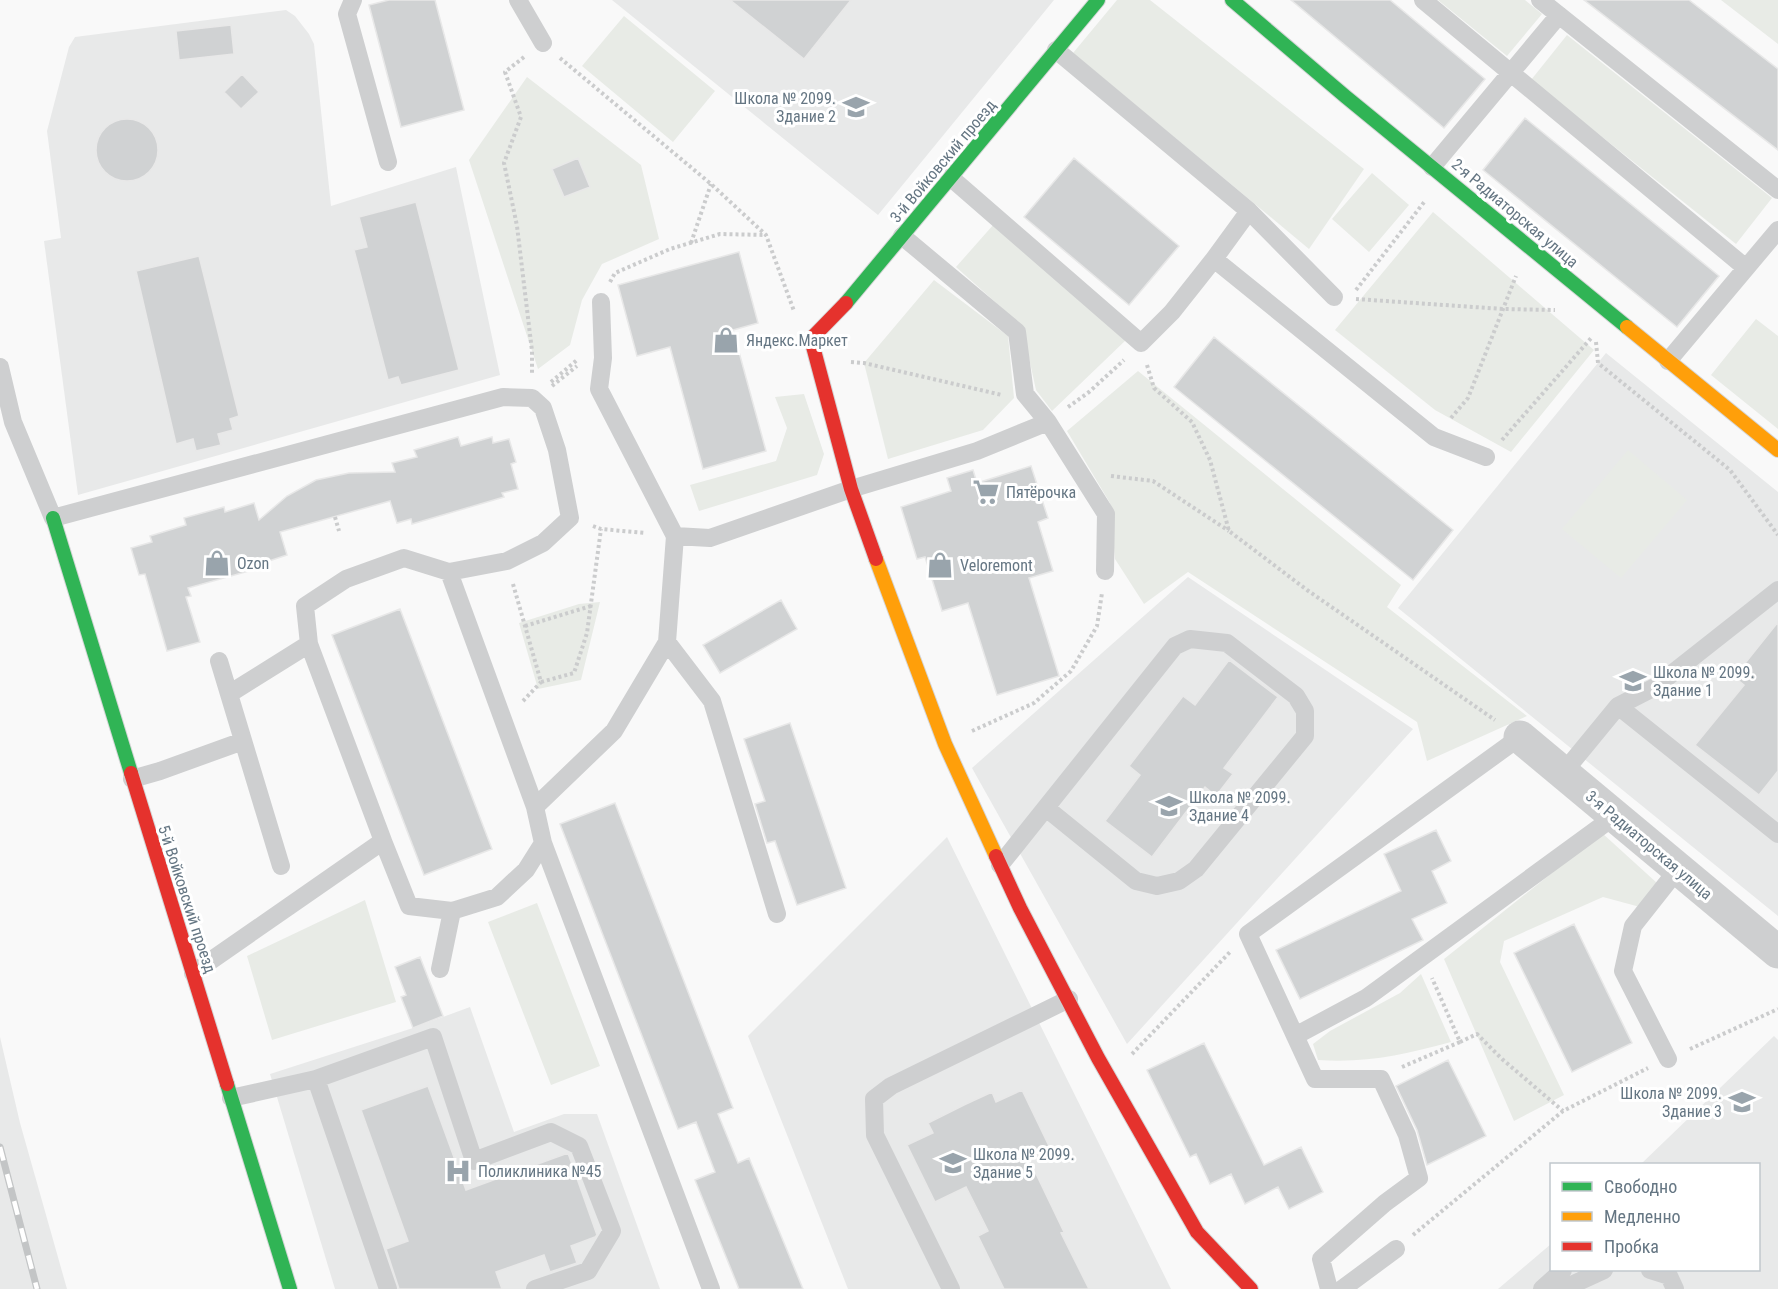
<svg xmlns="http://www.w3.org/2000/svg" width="1778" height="1289" font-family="'Roboto Condensed',sans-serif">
  <rect width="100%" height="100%" fill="#f9f9f9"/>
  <!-- built -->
  <path fill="#e8e9e9" d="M612,0h442l-176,215z
    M286,10l9,6 14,18 5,10 17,162 125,-39 44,208 -422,120 -34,-254 17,-3 -14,-107 22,-84 6,-10z
    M1606,353l172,139v424l-380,-308z
    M1188,577l225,152 -286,315 -155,-276z
    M947,837l224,452h-323l-100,-253z
    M470,1007l44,125 50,-18h33l63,175h-325l-65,-215 143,-46z
    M1774,1036l4,4v249h-280l53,-45 1,26h206v-106h-117z
    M0,1037l20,86 47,166h-67z"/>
  <!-- green -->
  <path fill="#e8ebe6" d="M1117,0h33l214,169 -55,80 -236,-196z
    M1438,0h87l17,14 -35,42z
    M1721,0h57v44z
    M624,16l91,75 -42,51 -91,-76z
    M1567,35l205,163 -36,46 -205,-164z
    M527,77l114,88 18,74 -57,25 -20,36 -12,45 -32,24 -69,-209z
    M1372,173l37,32 -40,47 -37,-33z
    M1433,212l161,138 -83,102 -76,-42 -100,-80z
    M994,224l133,115 -75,72 -16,-21 -14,-64 -66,-59z
    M934,280l74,56 6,62 -31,32 -95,29 -24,-96z
    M1756,319l22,17v93l-67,-54z
    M1138,371l263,214 -14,22 140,109 -100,45 -10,-39 -229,-150 -44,32 -29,-45 -5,-56 -43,-72z
    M804,394l20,60 -7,21 -118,36 -9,-26 86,-24 11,-33 -12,-31z
    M1628,450l59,50 -66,78 -59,-49z
    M600,602l-19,78 -43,9 -19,-66 60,-19z
    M1602,833l55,50 -17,24 -37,-10 -99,44 -4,21 64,133 -50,26 -70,-162z
    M365,900l31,102 -124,38 -25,-84z
    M537,903l63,163 -49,19 -63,-163z
    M1421,974l30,68c-48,13 -83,21 -133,18l-5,-16 17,-13 70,-38z"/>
  <!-- building -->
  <path fill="#d0d2d3" stroke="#e8e8e8" stroke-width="1.5" d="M389,0h46l29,110 -63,17 -32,-122z
    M730,0h121l-47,59z
    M1291,0h99l95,79 -41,49z
    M1584,0h105l89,69v81z
    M231,25l3,29 -55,6 -3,-29z
    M242,74l17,18 -18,17 -17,-17z
    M1525,118l194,158 -42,51 -194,-157z
    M96 150a31 31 0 1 1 62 0a31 31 0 1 1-62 0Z
    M578,158l12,29 -26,10 -12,-28z
    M1074,158l105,88 -50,59 -105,-88z
    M416,202l43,168 -58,15 -3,-8 -10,3 -34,-130 13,-3 -8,-30z
    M739,252l19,71 -25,7 33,121 -63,18 -33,-122 -33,9 -19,-71z
    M199,256l40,160 -9,3 3,11 -15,4 3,11 -25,6 -3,-12 -17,5 -40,-173z
    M1214,337l239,193 -40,50 -239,-193z
    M458,437l3,9 31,-9 1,6 16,-4 7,23 -5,2 7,25 -16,4 2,4 -92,27 -1,-5 -14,4 -7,-22 -110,31 7,23 -21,7 1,4 -79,22 3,8 -5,1 14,45 -33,9 -22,-77 -6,1 -8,-27 21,-6 -2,-6 36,-11 -2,-7 40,-11 1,5 29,-9 5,17 28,-24 29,-16 33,-7 46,-1 -3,-9 25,-6 -3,-7z
    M1031,466l17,52 -10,4 15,49 -24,7 30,98 -62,19 -29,-92 -26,8 -17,-54 -8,2 -16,-52 50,-16 -4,-13 26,-8 4,13z
    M781,600l16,29 -77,44 -17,-28z
    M400,609l92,240 -68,26 -92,-240z
    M1778,622v149l-19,24 -64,-50 49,-60 -10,-8z
    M1229,660l49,37 -54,71 9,6 -17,22 -11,-9 -53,70 -47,-36 35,-46 -11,-9 54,-70 12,9z
    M790,723l56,165 -49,17 -22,-64 -8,2 -12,-39 10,-3 -21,-62z
    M615,803l118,305 -15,6 20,49 11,-5 54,131h-64l-44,-109 20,-8 -19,-50 -18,7 -118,-305z
    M1436,830l15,31 -19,10 15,32 -35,16 11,21 -123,59 -24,-49 125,-59 -17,-37z
    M1574,924l58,119 -60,29 -58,-119z
    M420,957l23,59 -30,12 -12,-31 5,-2 -11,-28z
    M1204,1043l60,122 37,-18 22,45 -34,17 -11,-22 -33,17 -14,-30 -21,10 -14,-30 -6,3 -43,-87z
    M1448,1060l38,76 -59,29 -10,-35 -21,-44z
    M428,1086l38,104 102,-37 29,82 -2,2 -24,9 6,17 -27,9 -6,-17 -48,17 6,17h-103l-13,-40 22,-8 -47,-131z
    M1022,1090l27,56 -3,1 2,3 -19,9 35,73 -3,1 28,56h-85l-26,-53 10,-5 -22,-44 -31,15 -28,-57 26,-12 -5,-10 38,-19 26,-12 4,10z"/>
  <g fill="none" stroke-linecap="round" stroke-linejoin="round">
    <!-- fast casing -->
    <g stroke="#d5d6d7" stroke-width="16">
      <path id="fast" d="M1232,0l114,97 281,230
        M846,303l252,-303
        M53,518l78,255
        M227,1084l63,205"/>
    </g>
    <!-- slow casing -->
    <g stroke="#d5d6d7" stroke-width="16">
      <path id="slow" d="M1627,327l151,123
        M876,559l69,185 51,112"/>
    </g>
    <!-- jam casing -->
    <g stroke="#d5d6d7" stroke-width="16">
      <path id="jam" d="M846,303l-35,36 40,150 25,70
        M131,773l96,311
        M996,856l24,52 78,150 99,174 54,57"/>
    </g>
    <!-- path -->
    <path stroke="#cbcccd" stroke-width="4" stroke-dasharray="3 3" stroke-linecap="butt" d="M524,57l-19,15 16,45 -17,46 13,63 15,125v24
      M560,58l151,126 55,51 28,76
      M691,243l20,-59
      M610,282l5,-9 55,-24 50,-15 46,1
      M1356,290l69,-89
      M1356,299l147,10 52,1
      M1596,342l2,21 132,107 48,65
      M851,362l13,1 138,32
      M1147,365l7,23 38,34 18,38 19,71 78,59 188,130
      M551,382l26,-22
      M552,386l25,-20
      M1068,407l21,-15 35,-32
      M1451,418l17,-20 48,-122
      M1502,440l90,-103
      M1111,476l42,5 76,50
      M335,517l4,14
      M593,526l8,3 44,4
      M513,584l28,98 33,-9 13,-40 14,-104
      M525,626l66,-20
      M523,701l18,-19
      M972,731l62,-28 37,-32 26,-45 5,-33
      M1460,1042l17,-8 25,25 61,52
      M1690,1049l88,-40
      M1132,1054l98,-102
      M1402,1067l58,-25 -28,-64
      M1413,1235l150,-124 85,-43"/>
    <!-- lane -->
    <path stroke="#cecfd0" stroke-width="18" d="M353,0l-6,14 41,148
      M518,0l25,43
      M1423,0l323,268
      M1540,0l238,190
      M1056,50l193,161 -35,48 220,178 52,20
      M1432,167l127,-152
      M950,177l191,166 31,-31 42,-53
      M1249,211l85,86
      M902,236l115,96 8,62 23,28 58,92 -1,57
      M601,302l2,56 -4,31 76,147
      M1668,361l110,-131
      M0,367l13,55 40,96 450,-121 29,1 11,10 14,42 13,68 -27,25 -36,18 -58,11 86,235 8,36 168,446
      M667,642l45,59 65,213
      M219,661l62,205
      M229,694l80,-50
      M1618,706l160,128
      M1563,773l55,-67 37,-19 123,-97
      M132,779l28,-8 83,-30
      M535,807l79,-76 53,-89 8,-106 35,2 141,-49 126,-38 71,-29
      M383,841l-74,-197 -4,-38 41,-27 58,-21 45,14
      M1000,865l175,-219 15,-7 37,4 69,53 9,15v25l-109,133 -17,12 -22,5 -21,-5 -90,-73
      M440,969l12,-58
      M193,973l190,-132 26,65 43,5 45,-14 29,-27 17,-27
      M1295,1036l71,-38 249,-182
      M1668,1059l-45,-88 10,-45 45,-57
      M316,1079l72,210
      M231,1098l85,-19 117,-42 41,124 77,-29 28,14 33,85 -24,40 -53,18
      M1650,1270l19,6 6,13
      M951,1289l-76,-154 -1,-36 17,-13 178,-87
      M1329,1289l-8,-30 64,-56 34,-25 -12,-43 -26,-56h-66l-67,-145 272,-197
      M1342,1289l54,-40
      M1542,1289l21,-19
      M1563,1289l41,-19"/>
    <!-- street -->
    <path stroke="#cecfd0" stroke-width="33" d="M1520,737l258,215"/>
    <!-- fast -->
    <use href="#fast" stroke="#30b455" stroke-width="14"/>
    <!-- slow -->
    <use href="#slow" stroke="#ff9f0a" stroke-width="14"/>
    <!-- jam -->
    <use href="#jam" stroke="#e5322d" stroke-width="14"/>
    <!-- rail casing -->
    <g stroke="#c3c5c6" stroke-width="7">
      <path id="rail" d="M0,1147l37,142"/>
    </g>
    <!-- rail -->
    <use href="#rail" stroke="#fff" stroke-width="4.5" stroke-dasharray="14" stroke-linecap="butt"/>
  </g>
  <!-- icons -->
  <defs>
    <g id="school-bare" transform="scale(2.07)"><path d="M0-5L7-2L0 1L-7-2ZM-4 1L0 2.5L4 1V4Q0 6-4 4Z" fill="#99a4ac" stroke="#fff" stroke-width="2.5" paint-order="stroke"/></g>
    <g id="shop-bare" transform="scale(2.07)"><path d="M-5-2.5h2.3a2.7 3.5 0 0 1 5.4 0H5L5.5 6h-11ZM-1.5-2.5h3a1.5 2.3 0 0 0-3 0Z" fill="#99a4ac" stroke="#fff" stroke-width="2.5" paint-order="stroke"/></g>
    <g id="supermarket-bare" transform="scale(2.07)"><path d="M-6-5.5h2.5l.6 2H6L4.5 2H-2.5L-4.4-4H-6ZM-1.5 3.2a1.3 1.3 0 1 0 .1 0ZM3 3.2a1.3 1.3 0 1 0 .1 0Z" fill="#99a4ac" stroke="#fff" stroke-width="2.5" paint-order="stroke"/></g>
    <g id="hospital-bare" transform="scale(2.07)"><path d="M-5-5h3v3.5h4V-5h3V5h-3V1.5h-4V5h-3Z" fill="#99a4ac" stroke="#fff" stroke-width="2.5" paint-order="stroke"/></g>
  </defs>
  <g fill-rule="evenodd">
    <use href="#school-bare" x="856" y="107"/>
    <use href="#shop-bare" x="726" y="340"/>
    <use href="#supermarket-bare" x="986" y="492"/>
    <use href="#shop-bare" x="217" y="563"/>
    <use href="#shop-bare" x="940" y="565"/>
    <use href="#school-bare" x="1633" y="681"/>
    <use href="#school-bare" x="1169" y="806"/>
    <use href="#school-bare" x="1742" y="1102"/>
    <use href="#school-bare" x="953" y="1163"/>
    <use href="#hospital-bare" x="458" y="1171"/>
  </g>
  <g text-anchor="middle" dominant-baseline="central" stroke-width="6" stroke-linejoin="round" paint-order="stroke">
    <!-- poi labels -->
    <g font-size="16" fill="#657683" stroke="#fff" text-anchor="start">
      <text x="836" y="98" text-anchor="end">Школа № 2099.<tspan x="836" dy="18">Здание 2</tspan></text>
      <text x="746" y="340">Яндекс.Маркет</text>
      <text x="1006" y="492">Пятёрочка</text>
      <text x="237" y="563">Ozon</text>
      <text x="960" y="565">Veloremont</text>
      <text x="1653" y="672">Школа № 2099.<tspan x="1653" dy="18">Здание 1</tspan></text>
      <text x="1189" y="797">Школа № 2099.<tspan x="1189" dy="18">Здание 4</tspan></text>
      <text x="1722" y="1093" text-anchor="end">Школа № 2099.<tspan x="1722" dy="18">Здание 3</tspan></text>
      <text x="973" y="1154">Школа № 2099.<tspan x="973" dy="18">Здание 5</tspan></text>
      <text x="478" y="1171">Поликлиника №45</text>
    </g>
    <!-- street labels -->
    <g font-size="16" fill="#657683" stroke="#fff">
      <text transform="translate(943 161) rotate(-50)">3-й Войковский проезд</text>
      <text transform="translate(1515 213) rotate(40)">2-я Радиаторская улица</text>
      <text transform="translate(1649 845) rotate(40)">3-я Радиаторская улица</text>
      <text transform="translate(187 899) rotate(72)">5-й Войковский проезд</text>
    </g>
  </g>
  <!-- legend -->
  <rect x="1550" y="1163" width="210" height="108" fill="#ffffff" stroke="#c1c8cd" stroke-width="1.5"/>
  <rect x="1562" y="1182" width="30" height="9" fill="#30b455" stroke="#c1c8cd" stroke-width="1.5"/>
  <text x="1604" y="1193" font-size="18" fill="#657683">Свободно</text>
  <rect x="1562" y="1212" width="30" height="9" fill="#ff9f0a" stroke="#c1c8cd" stroke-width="1.5"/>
  <text x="1604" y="1223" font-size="18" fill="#657683">Медленно</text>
  <rect x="1562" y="1242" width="30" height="9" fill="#e5322d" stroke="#c1c8cd" stroke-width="1.5"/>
  <text x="1604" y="1253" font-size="18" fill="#657683">Пробка</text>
</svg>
